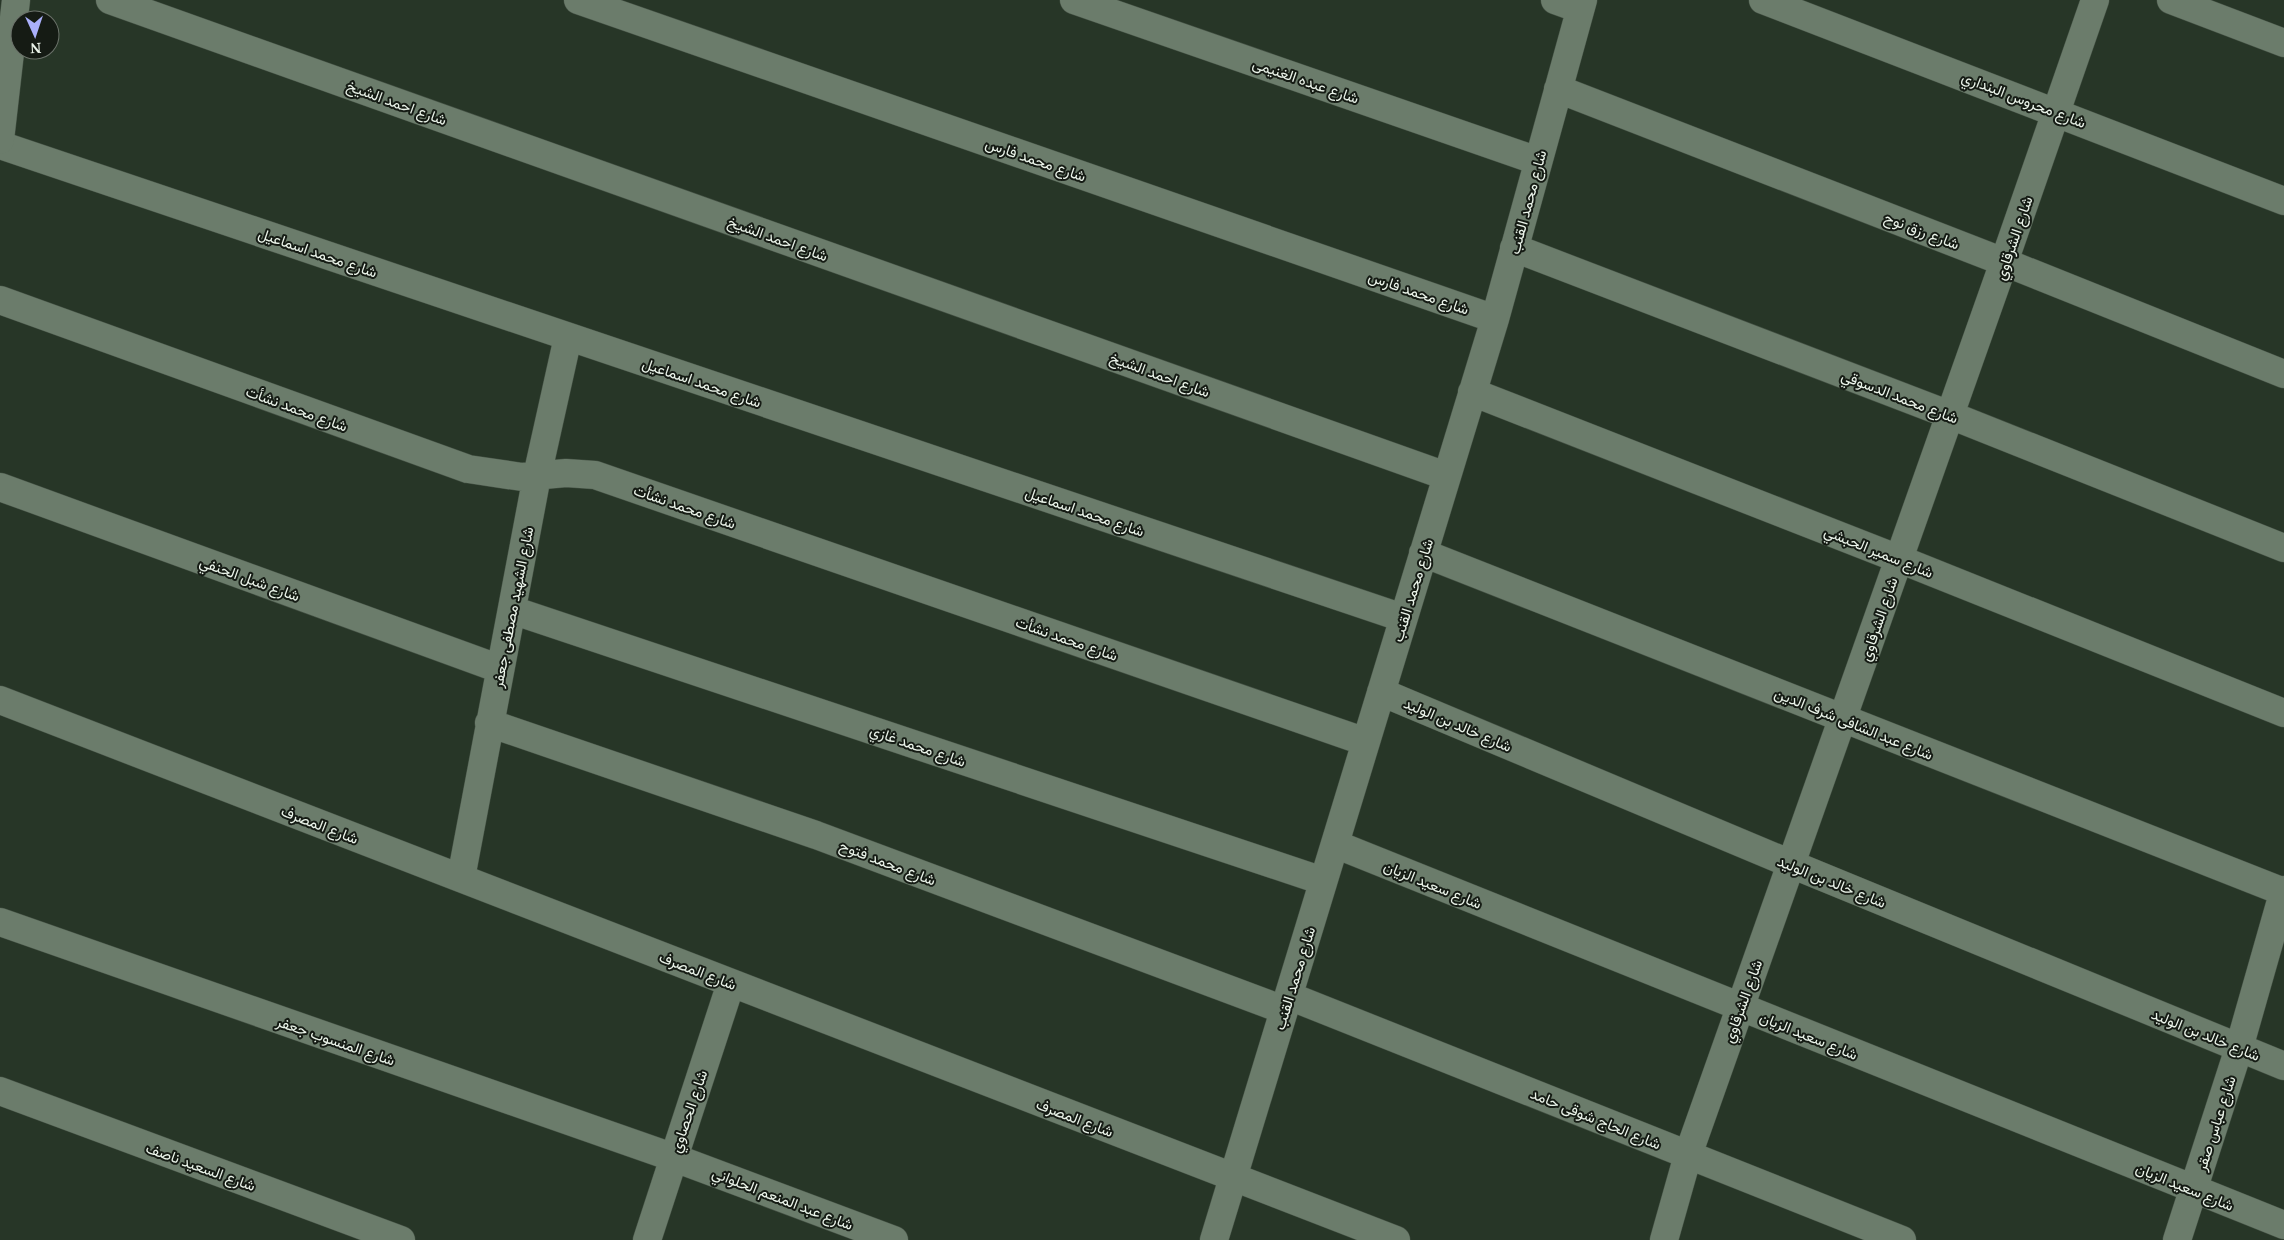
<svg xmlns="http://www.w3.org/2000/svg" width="2284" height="1240" font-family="'Noto Serif',Vazirmatn,serif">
  <rect width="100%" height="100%" fill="#273627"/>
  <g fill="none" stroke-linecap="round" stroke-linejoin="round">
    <!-- minor casing -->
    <g stroke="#445144" stroke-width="29">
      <path id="minor" d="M110,0l1336,476
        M578,0l917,319
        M1074,0l464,161
        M1555,0l25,9
        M1763,0l521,201
        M2171,0l113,43
        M1558,89l446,173 280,112
        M0,145l1403,473
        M1514,248l436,167 334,133
        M0,300l468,169 54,8 44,-4 29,2 771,267
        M1472,392l427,167 385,154
        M0,487l500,182
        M1423,553l861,339
        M512,610l811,271
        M1381,692l410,172 493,202
        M0,700l1396,540
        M489,723l327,112 468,175
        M1335,844l949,381
        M461,878l76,-402 31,-139
        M0,922l672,235 222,83
        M1289,996l613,244
        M0,1091l401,149
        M647,1240l84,-257
        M1214,1240l281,-921 88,-319
        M1664,1240l24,-85 316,-893 91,-262
        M2177,1240l62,-192 45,-158"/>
    </g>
    <!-- tertiary casing -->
    <g stroke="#445144" stroke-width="29">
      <path id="tertiary" d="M0,140l16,-140"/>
    </g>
    <!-- minor -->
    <use href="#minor" stroke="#6b7c6b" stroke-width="28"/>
    <!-- tertiary -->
    <use href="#tertiary" stroke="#6b7c6b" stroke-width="28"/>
  </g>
  <g text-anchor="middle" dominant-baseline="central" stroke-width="4" stroke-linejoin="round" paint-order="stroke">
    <!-- street labels -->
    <g font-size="15" fill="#ebf4ea" stroke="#151b14">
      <text transform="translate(1306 80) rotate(19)">شارع عبده الغنيمى</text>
      <text transform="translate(2024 99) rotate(21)">شارع محروس البنداري</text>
      <text transform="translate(397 102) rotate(20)">شارع احمد الشيخ</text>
      <text transform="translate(1036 159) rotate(19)">شارع محمد فارس</text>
      <text transform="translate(1527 202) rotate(-75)">شارع محمد القنب</text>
      <text transform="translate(1922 230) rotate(21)">شارع رزق نوح</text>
      <text transform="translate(778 238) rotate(20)">شارع احمد الشيخ</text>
      <text transform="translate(2013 238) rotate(-71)">شارع الشرقاوي</text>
      <text transform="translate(318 252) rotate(19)">شارع محمد اسماعيل</text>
      <text transform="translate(1419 292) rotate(19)">شارع محمد فارس</text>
      <text transform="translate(1160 374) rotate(20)">شارع احمد الشيخ</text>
      <text transform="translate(702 382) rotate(19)">شارع محمد اسماعيل</text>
      <text transform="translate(1900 396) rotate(21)">شارع محمد الدسوقي</text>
      <text transform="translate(297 408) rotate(20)">شارع محمد نشأت</text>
      <text transform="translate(685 506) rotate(19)">شارع محمد نشأت</text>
      <text transform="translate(1085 511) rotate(19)">شارع محمد اسماعيل</text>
      <text transform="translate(1879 551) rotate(22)">شارع سمير الحبشي</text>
      <text transform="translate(250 578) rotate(20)">شارع شبل الحنفي</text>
      <text transform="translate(1412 590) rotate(-73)">شارع محمد القنب</text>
      <text transform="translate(512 607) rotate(-79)">شارع الشهيد مصطفى جعفر</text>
      <text transform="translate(1878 619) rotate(-71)">شارع الشرقاوي</text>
      <text transform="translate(1067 638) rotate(19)">شارع محمد نشأت</text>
      <text transform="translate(1854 723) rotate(22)">شارع عبد الشافى شرف الدين</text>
      <text transform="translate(1458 724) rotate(23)">شارع خالد بن الوليد</text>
      <text transform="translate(918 745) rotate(19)">شارع محمد غازي</text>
      <text transform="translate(320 824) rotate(21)">شارع المصرف</text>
      <text transform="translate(888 862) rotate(21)">شارع محمد فتوح</text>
      <text transform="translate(1832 881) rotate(22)">شارع خالد بن الوليد</text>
      <text transform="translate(1433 884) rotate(22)">شارع سعيد الزيان</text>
      <text transform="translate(698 970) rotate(21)">شارع المصرف</text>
      <text transform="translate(1294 978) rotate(-73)">شارع محمد القنب</text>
      <text transform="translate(1742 1001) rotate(-70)">شارع الشرقاوي</text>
      <text transform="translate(2206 1034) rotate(22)">شارع خالد بن الوليد</text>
      <text transform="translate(1809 1035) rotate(22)">شارع سعيد الزيان</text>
      <text transform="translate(336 1040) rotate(19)">شارع المنسوب جعفر</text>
      <text transform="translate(688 1111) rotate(-71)">شارع الحصاوي</text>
      <text transform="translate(1075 1117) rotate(21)">شارع المصرف</text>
      <text transform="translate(1596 1118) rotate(22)">شارع الحاج شوقى حامد</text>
      <text transform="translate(2215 1123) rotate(-72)">شارع عباس صقر</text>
      <text transform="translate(201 1166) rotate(20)">شارع السعيد ناصف</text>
      <text transform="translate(2185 1186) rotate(22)">شارع سعيد الزيان</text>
      <text transform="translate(783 1198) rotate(21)">شارع عبد المنعم الحلواني</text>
    </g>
  </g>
  <!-- north arrow -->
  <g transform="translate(35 35) rotate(177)"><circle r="24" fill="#151b14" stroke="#6b726a"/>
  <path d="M0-4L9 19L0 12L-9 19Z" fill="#aab0fb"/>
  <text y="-8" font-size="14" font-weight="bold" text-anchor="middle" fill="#ebf4ea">N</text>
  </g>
</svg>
